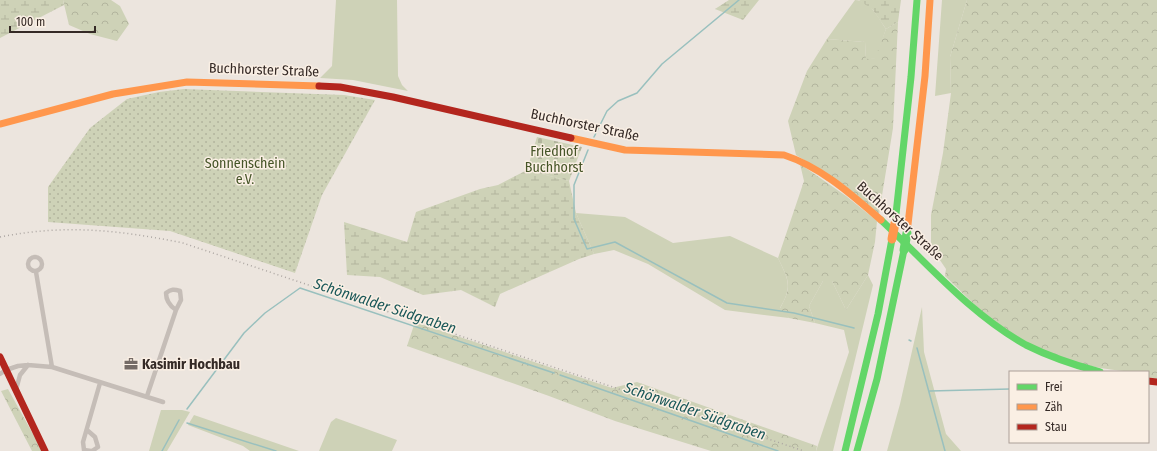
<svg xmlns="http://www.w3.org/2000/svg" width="1157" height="451" font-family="'Fira Sans Condensed',sans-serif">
  <defs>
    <pattern id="forest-crowns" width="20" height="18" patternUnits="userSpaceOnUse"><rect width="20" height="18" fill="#ced2b7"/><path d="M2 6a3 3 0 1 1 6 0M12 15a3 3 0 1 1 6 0" fill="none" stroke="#b2b49d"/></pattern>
    <pattern id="wetland-marsh" width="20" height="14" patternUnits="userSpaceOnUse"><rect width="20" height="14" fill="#ced2b7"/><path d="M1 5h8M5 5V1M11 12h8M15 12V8" fill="none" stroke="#b2b49d"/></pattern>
    <pattern id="cemetery-stones" width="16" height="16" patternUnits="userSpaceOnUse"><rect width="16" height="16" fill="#ced2b7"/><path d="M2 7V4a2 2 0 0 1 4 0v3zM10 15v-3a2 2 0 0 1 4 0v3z" fill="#b2b49d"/></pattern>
    <pattern id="park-dots" width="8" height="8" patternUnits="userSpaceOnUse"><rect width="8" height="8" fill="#ced2b7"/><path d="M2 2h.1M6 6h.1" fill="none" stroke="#b2b49d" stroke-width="1.8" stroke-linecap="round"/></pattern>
  </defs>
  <rect width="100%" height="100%" fill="#ece5de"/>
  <!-- grass -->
  <path fill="#ced2b7" d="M336,0h61l1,76 4,9 6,6 -55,-11 -33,-2 12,-12z
    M855,0c15,0 24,19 31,29l-10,29 -10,2 -1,-18 -38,-3z
    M942,0h25l-17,57 1,36 -16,3z
    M576,213l49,4 48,26 57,-7 48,22c10,21 15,28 2,50l9,10 -64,-8 -77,-46 -34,-14 -20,4z
    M868,275l5,10 -40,166h-17l33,-99 -5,-22 -29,-7 -6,-17 14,-25h9l14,29z
    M922,307l2,45 22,82 15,17h-74l13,-47z
    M161,410h21l8,2 -23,39h-18z
    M194,415l105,36h-49l-7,-5 -55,-21z
    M336,418l61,22 -5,11h-73l12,-29z"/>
  <!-- forest -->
  <path fill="url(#forest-crowns)" d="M63,0h48l9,6 9,18 -12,17 -27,-7 -21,-9z
    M967,0h190v379l-9,-2v-5c-59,0 -111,-18 -158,-54 -16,-13 -30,-28 -45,-42l1,-7 -15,-22v-32l12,-62 8,-60 -1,-36z
    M898,22l-5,106 -14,86 -35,-29 -48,-30 -8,-34 19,-50 20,-32 38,3 1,17 9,-1 11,-29z
    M800,164l46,32 31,25 -2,21 -7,33 -22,35 -14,-29h-9l-14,25 6,17 -26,-5 -10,-8c14,-24 10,-29 -1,-52l26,-77z
    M415,322l197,66 25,-6 180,64 -1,5h-105l-96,-30 -66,-25 -142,-50z
    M8,389l31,56 3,6h-10l-31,-60z"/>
  <!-- wetland -->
  <path fill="url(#wetland-marsh)" d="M0,0h63l1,5 -64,33z
    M729,0h30l-16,20 -28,-11z
    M859,0h42l-3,22 -12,7 -13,-19z
    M527,170l42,11 7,32 18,41 -15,5 -79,35 -5,13 -34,-17 -38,5 -43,-18 -33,-2 -3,-53 63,20 9,-30 64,-23 18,-4z"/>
  <!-- cemetery -->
  <path fill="url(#cemetery-stones)" d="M537,137l45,10 -13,34 -42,-11z"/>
  <!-- park -->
  <path fill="url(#park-dots)" d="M184,89l160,6 31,5 -53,95 -27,78 -125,-42 -122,-9v-35l42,-59 37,-29 32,-7z"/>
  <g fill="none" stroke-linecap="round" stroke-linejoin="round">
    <!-- stream -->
    <path stroke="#99c0be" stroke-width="1.5" d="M594,137l13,-26 11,-10 19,-8 25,-29 77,-64
      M588,150l-14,35v34l13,30 28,-7 112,61 67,10 60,15
      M909,340l2,1
      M917,348l28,103
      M1059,372h1
      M560,375l218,76
      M930,391l80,-2
      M187,409l57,-76 21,-20 35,-25 254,85
      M187,423l89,28
      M162,451l17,-31"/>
    <!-- street -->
    <path stroke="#c5bdb7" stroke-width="4.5" d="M28 264a7 7 0 1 1 14 0a7 7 0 1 1-14 0Z
      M36,272l16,95
      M0,374l6,-4 12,-4 10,-1 24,2 111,35
      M16,390l4,-15 8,-10
      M147,396l29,-86 5,-10 -1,-9c-6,-2 -9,-2 -14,2 0,8 4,13 10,17
      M87,430l8,7 3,10 -6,4
      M91,451l-7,-1 -1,-8 17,-59"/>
    <!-- fast -->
    <path stroke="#63d668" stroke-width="7" d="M881,220c46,43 89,94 145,125 24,12 48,20 74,27
      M895,223l16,-146 6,-77
      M845,451l33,-137 14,-75
      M857,451l20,-72 27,-129"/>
    <!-- slow -->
    <path stroke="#ff974d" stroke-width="7" d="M0,124l113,-30 74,-12 132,4
      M571,138l54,12 159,5c37,12 68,40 97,65
      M907,233l18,-157 5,-76"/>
    <!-- jam -->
    <path stroke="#b3261e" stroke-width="7" d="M319,86l21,1 53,10 178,41
      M0,357l45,94
      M1148,381l9,1"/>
    <!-- rail -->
    <path stroke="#aca6a2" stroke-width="1.5" stroke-dasharray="1 3" stroke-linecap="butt" d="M0,237c65,-13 119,-7 183,6l621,208"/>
    <!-- fast-bridge -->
    <path stroke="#63d668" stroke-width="9" d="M904,250l3,-17"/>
    <!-- slow-bridge -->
    <path stroke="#ff974d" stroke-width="9" d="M892,239l3,-16"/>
  </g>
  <!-- icons -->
  <defs>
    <g id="office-bare" transform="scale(1.08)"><path d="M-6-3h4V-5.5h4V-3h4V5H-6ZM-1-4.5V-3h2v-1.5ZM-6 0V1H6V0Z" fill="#756b66" stroke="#faefe4" stroke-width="2.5" paint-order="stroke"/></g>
  </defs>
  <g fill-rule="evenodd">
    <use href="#office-bare" x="131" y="364"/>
  </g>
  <g text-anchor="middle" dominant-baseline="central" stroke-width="3" stroke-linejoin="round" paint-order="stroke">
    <!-- street labels -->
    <g font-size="14" fill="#352a26" stroke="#faefe4">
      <text transform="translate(264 70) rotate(2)">Buchhorster Straße</text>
      <text transform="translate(585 125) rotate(12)">Buchhorster Straße</text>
      <text transform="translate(900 221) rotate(42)">Buchhorster Straße</text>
    </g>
    <!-- park labels -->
    <g font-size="14" fill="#465528" stroke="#faefe4">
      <text x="554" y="151">Friedhof<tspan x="554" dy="16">Buchhorst</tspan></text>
      <text x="245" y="163">Sonnenschein<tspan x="245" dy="16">e.V.</tspan></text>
    </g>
    <!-- poi labels -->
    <g font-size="14" font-weight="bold" fill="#352a26" stroke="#faefe4" text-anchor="start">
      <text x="142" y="364">Kasimir Hochbau</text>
    </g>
    <!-- water labels -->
    <g font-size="15" font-style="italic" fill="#195758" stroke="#faefe4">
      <text transform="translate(385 306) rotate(18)">Schönwalder Südgraben</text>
      <text transform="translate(695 411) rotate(19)">Schönwalder Südgraben</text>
    </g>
  </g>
  <!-- legend -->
  <rect x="1009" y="371" width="140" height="72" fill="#faefe4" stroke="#aba098"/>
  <rect x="1017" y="384" width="20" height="6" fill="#63d668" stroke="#aba098"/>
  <text x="1045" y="391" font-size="12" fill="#352a26">Frei</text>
  <rect x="1017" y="404" width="20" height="6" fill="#ff974d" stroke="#aba098"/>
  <text x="1045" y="411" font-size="12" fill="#352a26">Zäh</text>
  <rect x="1017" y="424" width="20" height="6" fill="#b3261e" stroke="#aba098"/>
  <text x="1045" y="431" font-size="12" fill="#352a26">Stau</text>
  <!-- scale -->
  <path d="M10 26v6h85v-6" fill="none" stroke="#352a26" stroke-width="2"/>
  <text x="16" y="26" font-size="12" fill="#352a26" stroke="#faefe4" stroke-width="3" paint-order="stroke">100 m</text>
</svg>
